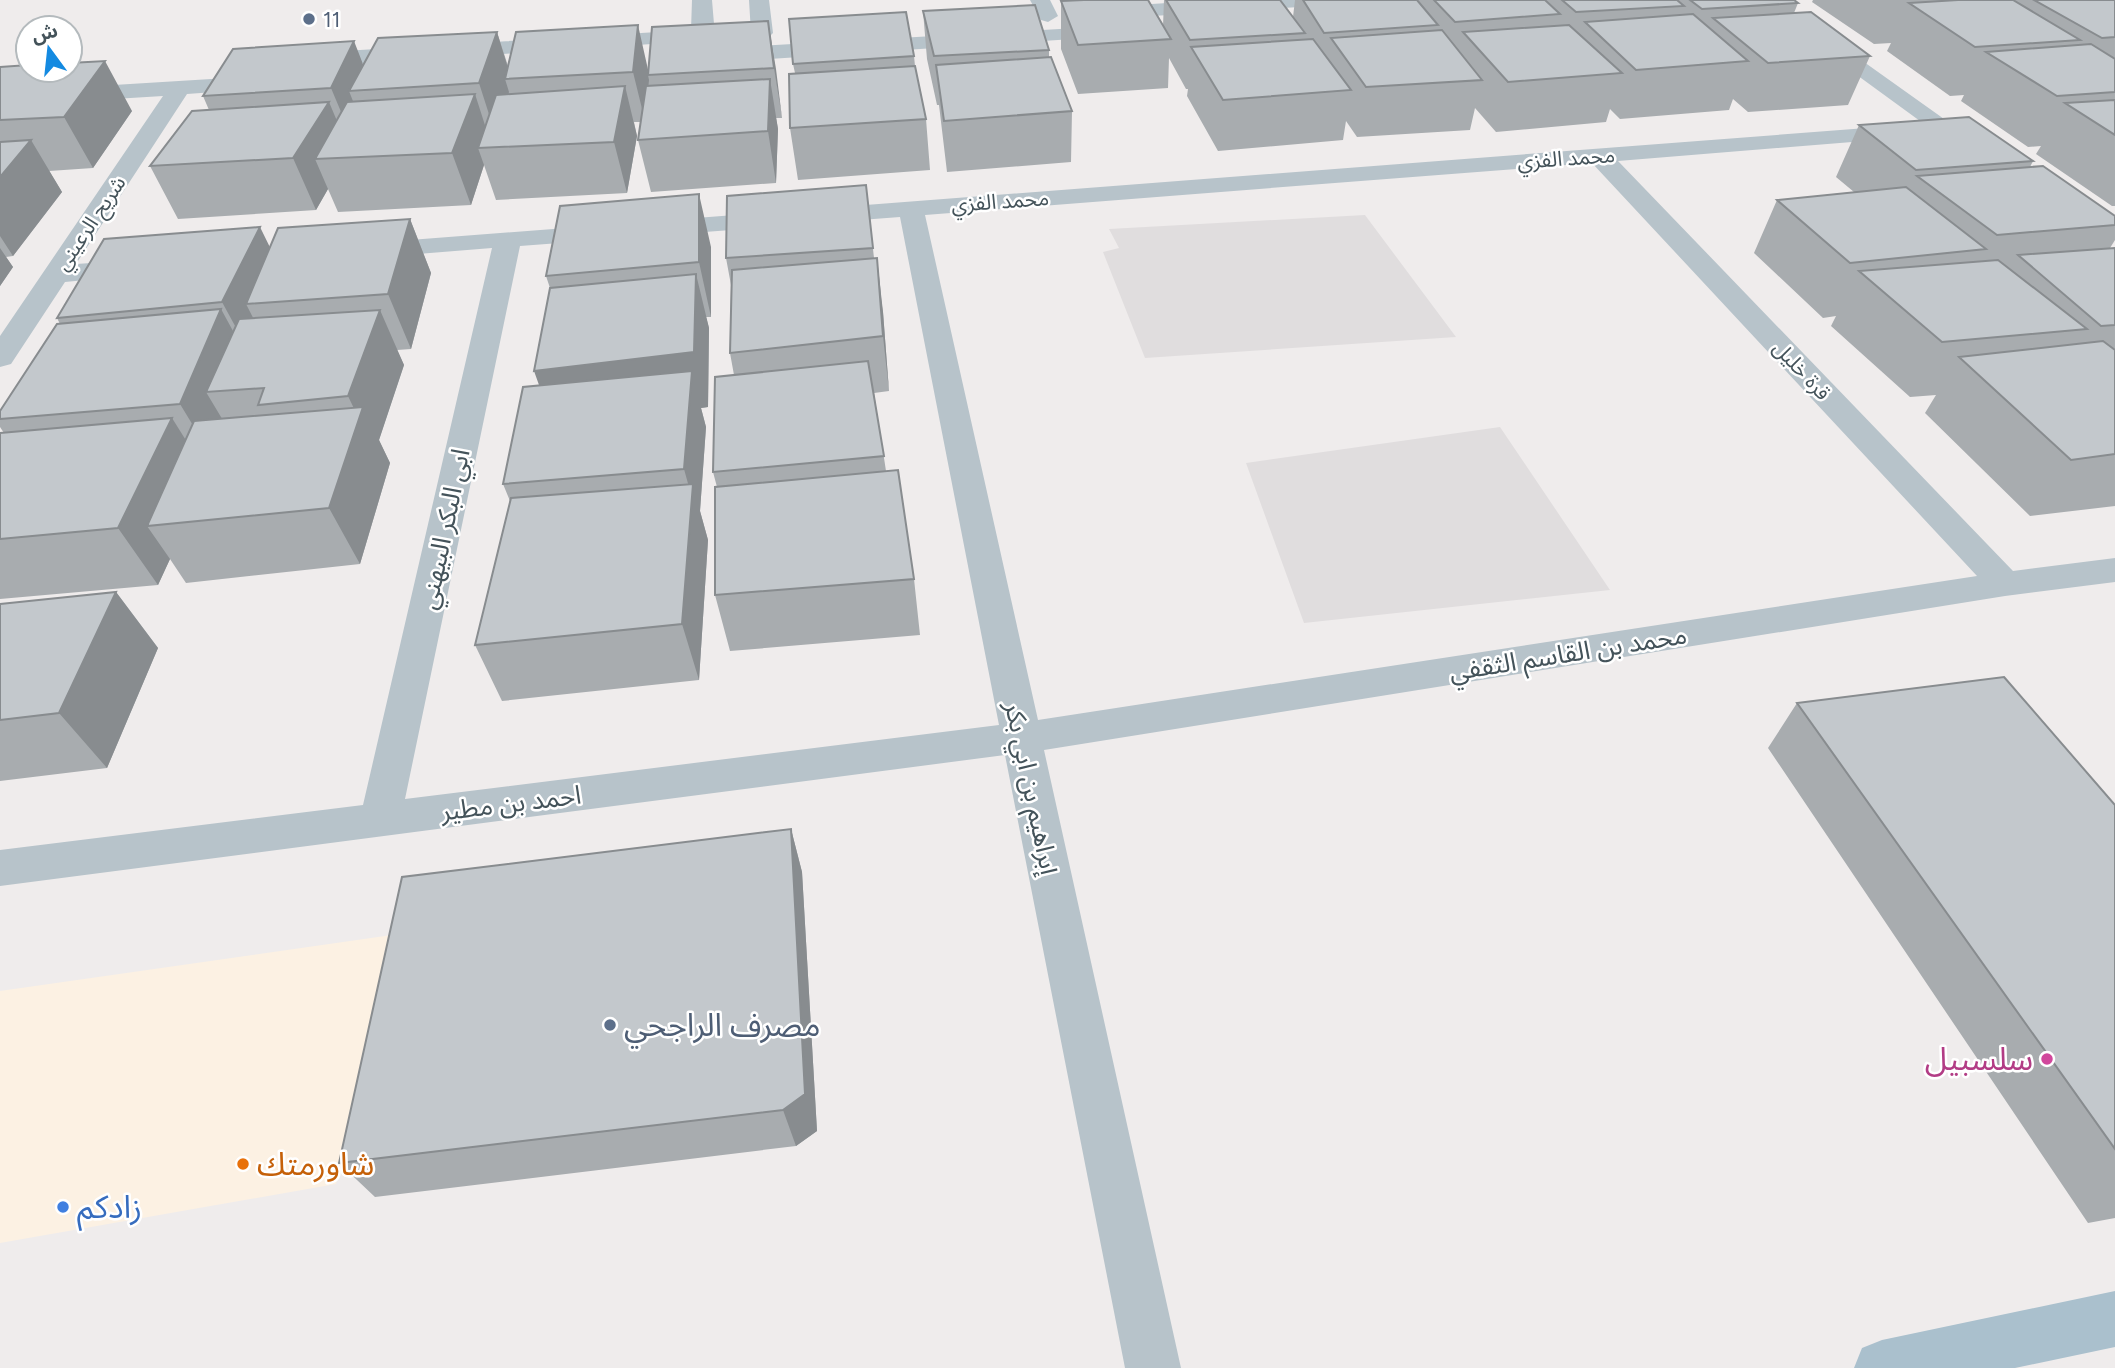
<svg xmlns="http://www.w3.org/2000/svg" width="2115" height="1368" font-family="Figtree,'Noto Sans Arabic',sans-serif">
  <rect width="100%" height="100%" fill="#efecec"/>
  <!-- commercial -->
  <path fill="#fcf1e3" d="M392,935l-56,249 -336,59v-252z"/>
  <!-- education -->
  <path fill="#e0ddde" d="M1365,215l91,122 -311,21 -42,-106 16,-4 -10,-19z
    M1500,427l110,163 -306,33 -58,-160z"/>
  <g fill="none" stroke-linecap="round" stroke-linejoin="round">
    <!-- minor -->
    <path fill="#b7c3ca" fill-rule="evenodd" d="M692,0h20l3,36 -4,4 -401,27 -11,-7 11,-7 381,-23z
      M749,0h20l4,33 -4,4h-14l-4,-4z
      M1030,0h20l8,16 -10,6 -7,-2z
      M1216,0h111l-10,6 -214,13 -10,-6 10,-6z
      M1754,0h23l212,151 -3,5h-18z
      M1112,26l11,6 -4,4 -397,26 -11,-7 11,-7z
      M260,76l8,2 3,5 -3,5 -81,6 -111,170 61,-4 10,2 4,6 -4,6 -82,8 -54,82 -11,3v-31l163,-240 -163,10v-14z
      M1906,125l8,2 4,5 -4,5 -296,24 395,410 102,-13v24l-110,14 -961,154 137,618h-56l-120,-613 -1005,131v-36l363,-45 129,-557 -124,10 -10,-2 -3,-6 3,-6zM1592,163l385,413 -939,144 -113,-505zM900,217l99,508 -594,74 115,-553z"/>
    <!-- primary -->
    <path fill="#aac0cd" fill-rule="evenodd" d="M2115,1291v56l-100,21h-161l8,-20 20,-8z"/>
  </g>
  <!-- wall -->
  <path fill="#a8acaf" d="M1164,0h116l13,17 2,-17h499l4,3 -4,10 76,43 -22,49 -100,7 -15,-13 -4,11 -109,9 -10,-10 -4,13 -110,10 -21,-24 -5,22 -113,7 -11,-16 -3,19 -125,11 -31,-55 1,-7h-2l-17,-31 -1,30 -90,6 -17,-45v-48l102,25z
    M1813,0h302v206h-3l-76,-52 5,-8 -13,1 -67,-46 3,-6 -14,1 -63,-45 4,-8 -17,1 -62,-42z
    M923,11l126,39v7l23,54 -1,51 -124,10 -8,-67h-2l-10,-46z
    M768,21l14,97h-6l2,11 -2,54 -125,9 -13,-52 3,-18h-7l3,14 -10,57 -131,7 -12,-35 -13,40 -133,7 -10,-23 -12,21 -138,9 -28,-53 59,-56 -6,-14 161,-31 133,-33 11,34 140,3z
    M914,56l1,10 11,53 4,51 -132,10 -8,-52 5,-55 -2,-9z
    M0,67l132,44 -39,57 -44,3 13,21 -49,64 -7,1 7,10 -13,19z
    M1859,125l174,36 -3,6 85,58v15l-5,8h5v258l-85,10 -105,-103 11,-18 -26,2 -79,-71 5,-10 -13,2 -69,-65 23,-53 77,-8 -18,-15z
    M866,185l8,73 9,54 6,79 -15,2 12,78 28,108 6,56 -190,16 -15,-56 2,-108 -4,-15 21,-97 -4,-22 1,-68 -5,-27z
    M410,219l21,54 -20,76 -14,1 7,15 -25,75 11,23 -30,101 -174,19 -16,-24 -12,26 -158,14v-166h4l-4,-6v-16l60,-87 -3,-6 213,-71z
    M711,247v70h-5l3,11 -1,79 -7,1 5,19 -6,84 8,29 -9,140 -197,21 -27,-56 35,-144 -7,-17 37,-98 10,-98 -4,-12z
    M116,592l42,56 -51,120 -107,13v-177z
    M1797,703l318,102v413l-27,5 -320,-475z
    M791,829l11,43 15,259 -21,15 -421,51 -36,-34z"/>
  <!-- shaded-wall -->
  <path fill="#888c8f" d="M768,21l8,48 6,49 -8,-50z
    M638,25l11,49 -1,1 1,5 -4,41 -12,-49z
    M497,32l14,46 -6,1 4,13 -14,41 -16,-50z
    M354,41l19,49 -24,1 11,28 -8,19 -21,-50z
    M105,61l27,50 -39,57 -29,-51z
    M770,79l8,50 -2,54 -8,-52z
    M625,86l12,50 -10,57 -13,-51z
    M475,94l16,50 -13,4 6,17 -13,40 -19,-52z
    M329,102l21,50 -35,7 13,30 -12,21 -23,-52z
    M31,140l31,52 -49,64 -13,-20v-59z
    M699,194l12,53v70l-12,-55z
    M410,219l21,54 -20,76 -23,-55z
    M260,227l26,53 -40,24 16,31 -10,22 -30,-55z
    M0,248l13,19 -13,19z
    M877,258l6,54 6,79 -6,-55z
    M696,274l13,54 -1,79 -7,1 5,19 -6,84 8,29 -9,140 -17,-56 10,-126 -8,-29 -130,-42 -20,-56z
    M221,309l30,55 -45,28 21,35 -13,33 -34,-56z
    M380,310l24,55 -25,75 11,23 -30,101 -31,-56 30,-89 -11,-23z
    M172,418l35,56 -60,52 23,33 -12,26 -40,-57z
    M116,592l42,56 -51,120 -48,-55z
    M791,829l11,43 15,259 -21,15 -13,-36z"/>
  <!-- building -->
  <path fill="#c3c8cc" stroke="#888c8f" stroke-width="2" d="M1084,0h64l23,39 -93,6 -17,-44z
    M1166,0h114l25,33 -115,7z
    M1303,0h114l21,25 -114,8z
    M1434,0h111l15,14 -105,8z
    M1562,0h115l7,6 -108,6z
    M1690,0h104l4,3 -96,6z
    M1958,0h55l67,40 -105,7 -66,-44z
    M2034,0h81v37l-13,1z
    M1035,5l14,45 -115,6 -11,-45z
    M906,12l8,44 -121,8 -4,-45z
    M1811,12l59,44 -102,7 -55,-45z
    M1693,14l55,47 -112,9 -51,-48z
    M768,21l6,47 -126,7 4,-48z
    M638,25l-5,47 -128,7 11,-47z
    M1569,25l53,48 -114,9 -45,-50z
    M1442,30l40,50 -116,7 -35,-49z
    M497,32l-18,51 -130,8 29,-53z
    M1313,39l38,51 -128,10 -32,-53z
    M354,41l-23,47 -128,8 30,-47z
    M2091,44l24,15v33l-58,4 -71,-44z
    M1051,57l21,54 -128,10 -8,-56z
    M105,61l-41,56 -64,3v-53l28,-2v5h42v-7z
    M915,66l11,53 -136,9 -1,-54z
    M770,79l-2,52 -130,9 8,-54z
    M625,86l-11,56 -136,6 18,-53z
    M475,94l-23,59 -137,6 32,-57z
    M2115,100v35l-50,-32z
    M329,102l-36,56 -143,8 42,-55z
    M1969,117l64,44 -117,9 -57,-45z
    M31,140l-31,37v-35z
    M2043,166l72,50v9l-118,10 -80,-59z
    M866,185l7,63 -147,10 1,-62z
    M1906,187l80,62 -136,14 -73,-63z
    M699,194v68l-153,14 14,-70z
    M410,219l-22,75 -142,10 32,-76z
    M260,227l-38,75 -165,16 47,-79z
    M2115,248v77l-14,1 -83,-71z
    M877,258l6,78 -153,17 2,-83z
    M1998,260l89,69 -145,13 -83,-71z
    M696,274l-2,78 -160,19 16,-83z
    M221,309l-41,95 -180,15v-8l57,-87z
    M380,310l-32,86 -90,9 6,-17 -58,4 33,-73z
    M2103,341l12,9v104l-44,6 -112,-103z
    M868,361l16,95 -171,16 2,-95z
    M692,371l-8,98 -181,15 20,-97z
    M363,407l-34,101 -182,18 47,-105z
    M172,418l-54,110 -118,11v-106z
    M898,470l16,109 -199,16v-108z
    M693,484l-11,140 -207,21 36,-147z
    M116,592l-57,121 -59,7v-116z
    M2004,677l111,128v344l-318,-446z
    M791,829l14,265 -22,16 -444,53 63,-286z"/>
  <!-- markers -->
  <g fill="#5c6f8a" stroke="#fff" stroke-width="2.5">
    <circle cx="309" cy="19" r="7"/>
    <circle cx="610" cy="1025" r="7"/>
  </g>
  <circle fill="#d1479c" stroke="#fff" stroke-width="2.5" cx="2047" cy="1059" r="7"/>
  <circle fill="#e8710a" stroke="#fff" stroke-width="2.5" cx="243" cy="1164" r="7"/>
  <circle fill="#3f7fe0" stroke="#fff" stroke-width="2.5" cx="63" cy="1207" r="7"/>
  <g text-anchor="middle" dominant-baseline="central" stroke-width="5" stroke-linejoin="round" paint-order="stroke">
    <!-- far-service labels -->
    <g font-size="21" fill="#4e5e75" stroke="#fff" text-anchor="start">
      <text x="323" y="19">11</text>
    </g>
    <!-- far-street labels -->
    <g font-size="21" fill="#44535a" stroke="#fff">
      <text transform="translate(1566 158) rotate(-4)">محمد الفزي</text>
      <text transform="translate(1000 201) rotate(-4)">محمد الفزي</text>
      <text transform="translate(90 223) rotate(-56)">شريح الرعيني</text>
      <text transform="translate(1802 370) rotate(47)">قرة خليل</text>
    </g>
    <!-- street labels -->
    <g font-size="26" fill="#44535a" stroke="#fff">
      <text transform="translate(444 529) rotate(-78)">ابي البكر البيهني</text>
      <text transform="translate(1568 653) rotate(-9)">محمد بن القاسم الثقفي</text>
      <text transform="translate(1032 788) rotate(78)">إبراهيم بن ابي بكر</text>
      <text transform="translate(511 803) rotate(-7)">احمد بن مطير</text>
    </g>
    <!-- near-service labels -->
    <g font-size="32" fill="#4e5e75" stroke="#fff" text-anchor="start">
      <text x="624" y="1025">مصرف الراجحي</text>
    </g>
    <!-- near-hotel labels -->
    <g font-size="32" fill="#b23c85" stroke="#fff" text-anchor="end">
      <text x="2033" y="1059">سلسبيل</text>
    </g>
    <!-- near-food labels -->
    <g font-size="32" fill="#c56008" stroke="#fff" text-anchor="start">
      <text x="257" y="1164">شاورمتك</text>
    </g>
    <!-- near-shop labels -->
    <g font-size="32" fill="#366cbe" stroke="#fff" text-anchor="start">
      <text x="77" y="1207">زادكم</text>
    </g>
  </g>
  <!-- north arrow -->
  <g transform="translate(49 49) rotate(345)"><circle r="33" fill="#ffffff" stroke="#b4babd" stroke-width="2"/>
  <path d="M0-5L12 26L0 18L-12 26Z" fill="#148ae1"/>
  <text y="-10" font-size="19" font-weight="bold" text-anchor="middle" fill="#44535a">ش</text>
  </g>
</svg>
